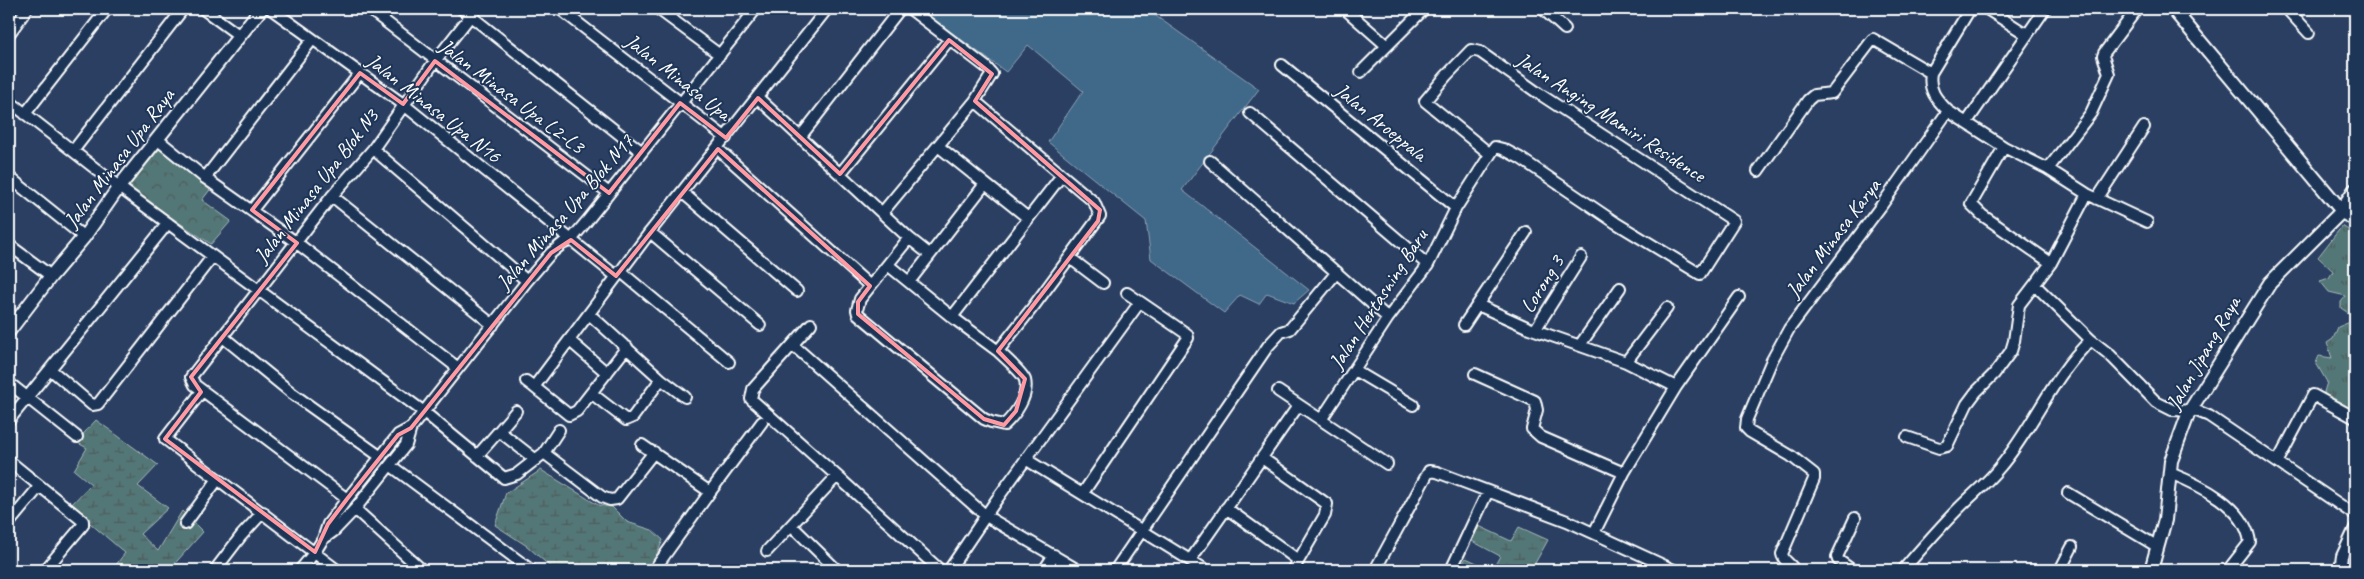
<svg xmlns="http://www.w3.org/2000/svg" width="2364" height="579" font-family="Caveat,sans-serif">
  <defs>
    <pattern id="grass-tufts" width="24" height="20" patternUnits="userSpaceOnUse" patternTransform="scale(1.25)"><rect width="24" height="20" fill="#537676"/><path d="M3 7l-1-3M5 7V3M7 7l1-3M15 17l-1-3M17 17v-4M19 17l1-3" fill="none" stroke="#4f5d5d"/></pattern>
    <pattern id="wetland-marsh" width="20" height="14" patternUnits="userSpaceOnUse" patternTransform="scale(1.25)"><rect width="20" height="14" fill="#537676"/><path d="M1 5h8M5 5V1M11 12h8M15 12V8" fill="none" stroke="#4f5d5d"/></pattern>
    <pattern id="park-crowns" width="20" height="18" patternUnits="userSpaceOnUse" patternTransform="scale(1.25)"><rect width="20" height="18" fill="#537676"/><path d="M2 6a3 3 0 1 1 6 0M12 15a3 3 0 1 1 6 0" fill="none" stroke="#4f5d5d"/></pattern>
  </defs>
  <rect width="100%" height="100%" fill="#2a3f62"/>
  <filter id="ink" filterUnits="userSpaceOnUse"><feTurbulence type="fractalNoise" baseFrequency=".02" numOctaves="2"/><feDisplacementMap in="SourceGraphic" scale="10" xChannelSelector="R" yChannelSelector="G"/><feConvolveMatrix kernelMatrix="1 2 1 2 8 2 1 2 1" color-interpolation-filters="sRGB"/></filter>
  <g filter="url(#ink)">
    <!-- grass -->
    <path fill="url(#grass-tufts)" stroke="#a9baba" d="M2342,226l13,8v178l-17,-10 -11,1 -3,-11 3,-10 -11,-19 3,-7 13,2 -5,-15 6,-4 5,-12 12,-5 4,-5 -13,-9v-6l5,-6 -17,-4 -9,-11 9,-3 4,-7 -15,-14z"/>
    <!-- wetland -->
    <path fill="url(#wetland-marsh)" stroke="#a9baba" d="M96,420l62,45 -20,21 30,22 -28,26 18,17 24,-40 21,21 -34,38h-57l13,-17 -55,-47 21,-22 -17,-14 13,-22 -11,-6z
      M541,470l57,35 14,2 15,15 25,8 11,10 -13,30h-96l-27,-24 -32,-21 11,-32z
      M1479,526l32,15 8,-14 29,13 -14,25 12,5h-54l8,-14 -28,-15z
      M1466,558l26,12h-33z"/>
    <!-- park -->
    <path fill="url(#park-crowns)" stroke="#a9baba" d="M161,147l52,39 -11,14 29,21 -20,23 -84,-56z"/>
    <!-- water -->
    <path fill="#416788" stroke="#8da4b8" d="M919,9h227l113,80 -77,101 127,100 -15,13 -27,-10 -8,11 -19,-9 -16,18 -73,-54 -5,-38 -98,-79 35,-51 -55,-46 -22,27z"/>
    <g fill="none" stroke-linecap="round" stroke-linejoin="round">
      <!-- minor casing -->
      <g stroke="#fff" stroke-width="14">
        <path id="minor" d="M203,9l37,27
          M271,9l132,95 213,172
          M369,9l240,184
          M462,9l180,143
          M560,9l166,129
          M658,9l62,46
          M1345,9l42,37
          M1543,9l22,20
          M1987,9l39,25
          M2287,9l22,24
          M9,34l18,-25
          M312,40l-107,138 92,65 161,125
          M1282,65l174,143
          M1361,72l63,-63
          M1931,73l39,-64
          M758,98l151,140 -49,61 -3,11 1,4 126,105 7,3 13,3c11,-10 25,-29 21,-45 -2,-7 -21,-23 -27,-29l35,-44 67,-91 -6,-14 -32,-27
          M9,101l110,86 305,225 80,66 13,-4 27,-21 58,44 8,3 7,-1 37,-47
          M1250,113l178,152
          M25,114l82,-105
          M1967,122l78,-113
          M801,136l99,-127
          M157,139l48,39
          M938,146l90,72
          M2004,147l-33,57 11,11 69,48
          M373,149l154,132
          M718,149l152,137
          M73,151l110,-142
          M1210,161l178,157
          M2048,169l43,-56 18,-39 -6,-18 1,-3 33,-44
          M1758,171l50,-71 6,-5 18,-2 41,-54 58,34c-3,17 5,26 17,38
          M840,174l109,-134
          M9,177l75,60
          M683,193l114,98
          M332,196l161,129
          M2097,199l47,-72
          M252,210l108,-137
          M882,213l93,-112 17,-27 -6,-7 -76,-58
          M650,232l110,93
          M909,238l20,16
          M9,245l42,31
          M1070,258l33,25
          M888,265l64,52 110,-142 -87,-74
          M620,271l109,91
          M909,282l76,-98
          M2035,285l56,55 19,15 46,47 16,8 25,1 12,5 146,99
          M1478,305l51,23 97,34 50,25
          M589,314c24,21 48,44 72,65l-28,38 -7,3 -35,-27 36,-46
          M952,317l46,34
          M811,324l-58,65 -2,10 86,77
          M1464,325l62,-93
          M1535,330l46,-73
          M223,337l70,57 88,63
          M570,341l37,32
          M793,345l193,171 92,54
          M1580,345l40,-57
          M1626,362l41,-54
          M50,369l42,36 6,-1 114,-147
          M1354,370l59,35
          M1475,374l60,27 2,9 -5,19 9,8 83,36
          M661,379l24,18
          M526,381l8,6
          M9,383l68,54
          M202,391l-37,48 172,131
          M1278,391l109,73
          M591,393l-14,18 -8,4 -35,-28 116,-155 177,-223
          M9,420l159,-197
          M1321,420l67,-102 40,-53 28,-57 39,-61 8,2 17,9 96,65 84,51 34,-53 -196,-128 -58,-41 -9,-2 -25,26 -21,25 65,53
          M499,431l17,-20
          M1907,437l32,11 8,-2 20,-42 9,-12 18,-18 17,-23 3,-10 5,-36 32,-42 36,-69
          M642,445l68,47 -56,78
          M544,453l15,-23
          M477,456l22,-25 37,29
          M1262,458l65,46 -2,11 -32,55
          M1027,460l179,110
          M9,461l74,60v4l-38,45
          M2278,461l35,-66 42,23
          M390,465l141,105
          M2170,473c30,12 75,33 80,69l-22,28
          M710,492l52,-70
          M1083,493l105,-155 -1,-4 -60,-41
          M2068,493l90,54
          M347,499l-152,-114 -4,-8 141,-181 41,-47 62,-88 41,-52
          M1226,508l72,52
          M355,509l67,61
          M9,523l30,-36
          M185,524l33,-45
          M792,526l45,44
          M1594,533l30,-60 52,-86 63,-90
          M323,539l11,-8 21,-22 51,-64 5,-17 116,-147 24,-28 11,-9 9,-4 16,-19 169,-212
          M767,551l70,-75 103,94
          M1191,559l107,-153
          M215,570l26,-34 22,-24
          M300,570l15,-18 8,-13 5,-15 19,-25 51,-64 13,-7
          M949,570l48,-71 143,-197
          M1044,570l10,-15
          M1115,570l153,-224 13,-14 9,-3 47,-57
          M1375,570l54,-99 8,1 130,49 107,49
          M1451,570l37,-79
          M1794,570c-3,-6 -11,-9 -12,-16l32,-75v-5l-23,-18 -41,-24 -4,-4 1,-9 25,-59 17,-31 92,-123 67,-95 56,36 44,22 39,25 60,28
          M1852,570l-14,-10 -1,-3 18,-39
          M1903,570c18,-21 36,-42 56,-62 14,-14 29,-26 41,-41 34,-40 52,-91 91,-127
          M2060,570l12,-23
          M2340,570l2,-14 13,-28"/>
      </g>
      <!-- tertiary casing -->
      <g stroke="#fff" stroke-width="16">
        <path id="tertiary" d="M9,331l42,-55 33,-39 35,-50 142,-178
          M2151,570l14,-50 6,-59 18,-49 81,-129 72,-72 -169,-202"/>
      </g>
      <!-- secondary casing -->
      <g stroke="#fff" stroke-width="18">
        <path id="secondary" d="M2355,191l-13,20 13,7"/>
      </g>
      <!-- minor -->
      <use href="#minor" stroke="#1d3557" stroke-width="10"/>
      <!-- tertiary -->
      <use href="#tertiary" stroke="#1d3557" stroke-width="12"/>
      <!-- secondary -->
      <use href="#secondary" stroke="#1d3557" stroke-width="14"/>
    </g>
  </g>
  <!-- marked area -->
  <path fill="none" stroke="#ff9aa2" stroke-width="4" stroke-linejoin="round" d="M949,40l43,34 -17,27 125,109 -2,11 -100,130 27,28 -9,32 -12,14 -20,-6 -126,-105v-12l12,-16 -152,-137 -102,127 -45,-36 -20,13 -140,175 -13,7 -51,64 -19,25 -13,28 -150,-113 36,-47 -10,-15 106,-134 -45,-33 108,-137 43,31 32,-43 174,132 71,-90 46,35 32,-40 82,76z"/>
  <g text-anchor="middle" dominant-baseline="central" stroke-width="4" stroke-linejoin="round" paint-order="stroke">
    <!-- street labels -->
    <g font-size="21" fill="#fff" stroke="#1d3557">
      <text transform="translate(678 77) rotate(38)">Jalan Minasa Upa</text>
      <text transform="translate(512 96) rotate(37)">Jalan Minasa Upa L2-L3</text>
      <text transform="translate(434 108) rotate(38)">Jalan Minasa Upa N16</text>
      <text transform="translate(1611 117) rotate(33)">Jalan Anging Mamiri Residence</text>
      <text transform="translate(1381 122) rotate(39)">Jalan Aroeppala</text>
      <text transform="translate(119 158) rotate(-53)">Jalan Minasa Upa Raya</text>
      <text transform="translate(316 186) rotate(-52)">Jalan Minasa Upa Blok N3</text>
      <text transform="translate(565 212) rotate(-49)">Jalan Minasa Upa Blok N17</text>
      <text transform="translate(1833 238) rotate(-53)">Jalan Minasa Karya</text>
      <text transform="translate(1542 284) rotate(-58)">Lorong 3</text>
      <text transform="translate(1378 299) rotate(-57)">Jalan Hertasning Baru</text>
      <text transform="translate(2203 353) rotate(-60)">Jalan Jipang Raya</text>
    </g>
  </g>
  <!-- margin -->
  <rect width="2364" height="579" fill="none" stroke="#1d3557" stroke-width="30"/>
  <rect x="15" y="15" width="2334" height="549" fill="none" stroke="#fff" stroke-width="2" filter="url(#ink)"/>
</svg>
